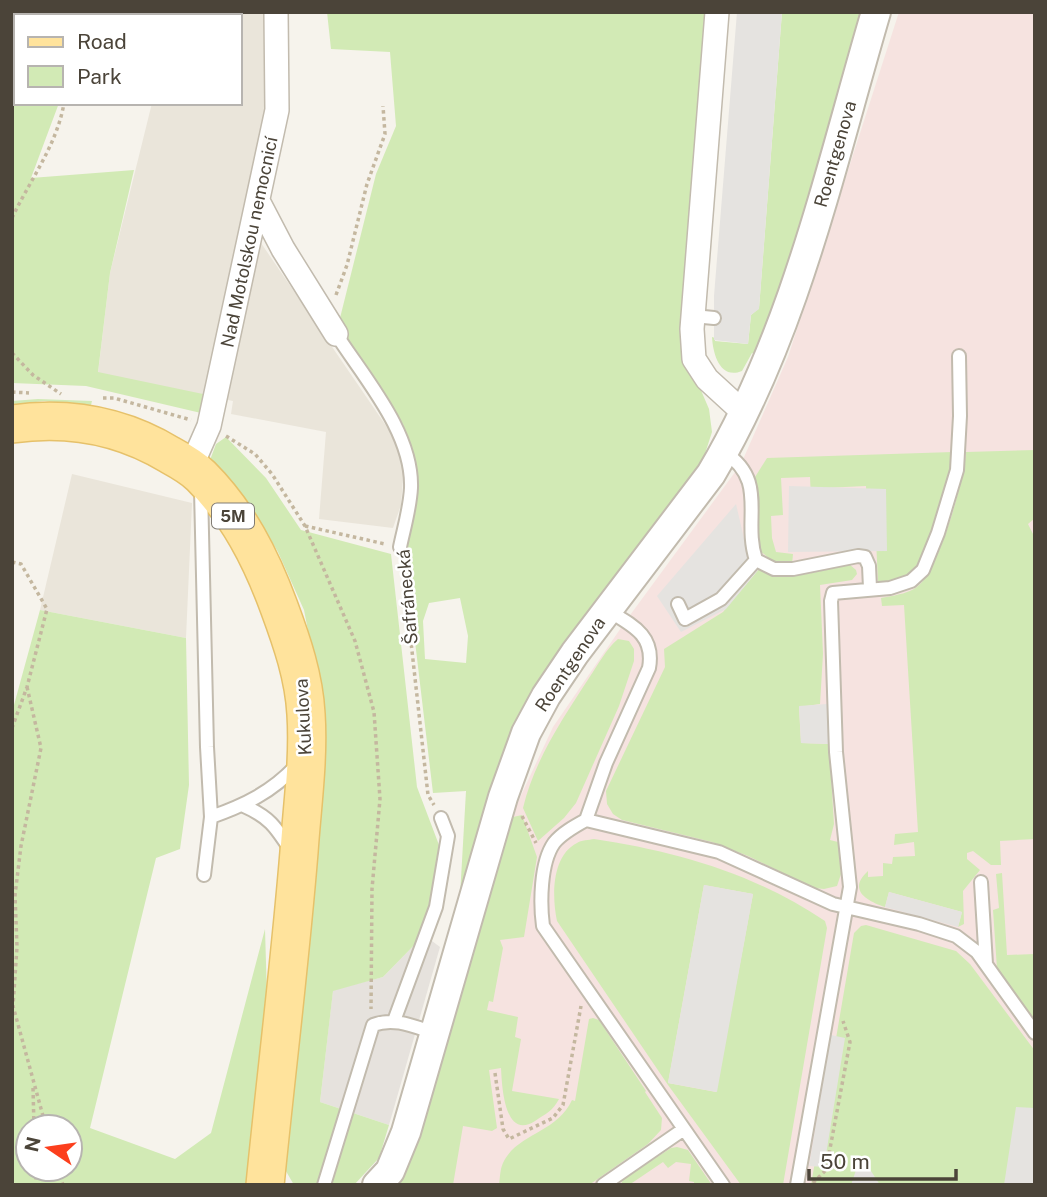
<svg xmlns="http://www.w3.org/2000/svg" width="1047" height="1197" font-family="'Public Sans',sans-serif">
  <rect width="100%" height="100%" fill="#f6f3ec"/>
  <!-- residential -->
  <path fill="#eae5da" d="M176,12h95l1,103 -22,112 141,206 13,32 -3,40 -8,23 -74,-9 7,-87 -95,-18 2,-13 -135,-28 12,-100 42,-170h88v-87h-65z
    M72,474l120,29 -6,135 -146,-28z"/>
  <!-- industrial -->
  <path fill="#e6e2dd" d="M424,935l16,12 -51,178 -69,-23 13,-112 50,-13z"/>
  <!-- medical -->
  <path fill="#f6e3e0" d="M899,12h136v1173h-643l22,-35 103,-346 36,-77 72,-105 116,-158 47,-107z"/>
  <!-- green -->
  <path fill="#d2eab5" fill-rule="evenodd" d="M12,12h60l-1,4h-55v87h43l-28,75 103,-8 -24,103 -12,99 105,22 -2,19 -115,-27 -74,-3z
    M327,12h378l-9,149 4,227 9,21 3,23 -10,31 -40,57 -103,135 -99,241 6,-105 -33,2 -28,-236 11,-67v-28l-13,-38 -66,-94 39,-156 20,-48 -6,-74 -59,-3zM460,598l8,38 -2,27 -41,-4 -2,-38 6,-18z
    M782,12h78l-48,173 -38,123 -18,47 -4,-2 -10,18c-22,9 -29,-17 -30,-34l3,1v3l33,3 3,-29 8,-7z
    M38,399l54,2 -1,4 -47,-4 -32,4v-4z
    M226,437l40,41 35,52 90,24 26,233 22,58 -15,90 -41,42 -50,14 -13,111 69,23 -10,33 -25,27h-60l-11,-19 37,-474 -16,-82 -26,-58 -29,-49 -39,-43 6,-16z
    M1035,450v68l-7,6 7,14v301l-35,2 1,24h-10l-18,-14 -6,2v6l13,11 -17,21 1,33 -6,3 4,-15 -73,-20 -4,15c-18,-6 -38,-17 -17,-36v6l15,-1v-13l9,1 1,-7 22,-1 -1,-14 -20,3 1,-11 23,-2 -14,-227 -22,1 -1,-8c14,-3 31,-4 41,-16 19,-22 42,-101 44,-130z
    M953,452c-2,23 -26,110 -43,123 -9,7 -22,6 -32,7l-2,-42h-8l-2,-54 -42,2 -11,53 -3,-64 -29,1 2,37 -12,1 1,22 4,14 17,2 -1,11 -17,-2 -15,-12 -5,-74 12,-19z
    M849,564l7,6 1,4 -5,6 -32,5 3,69 -3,50 -21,3 2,36 28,1 5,80 -4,16 8,2 3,32 -4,12 -13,3 -10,-1 -66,-32 -36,-14 -90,-22 -9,-6 -6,-10 -1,-13 59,-124 -1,-18 59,-37 36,-43c31,13 58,3 90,-5z
    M40,610l146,28 3,147 -9,64 -24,9 -66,270 85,31 36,-26 54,-204 2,68 -18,188h-237v-480h2zM28,1127h42v42h-42z
    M618,639l11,2 5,8v12l-15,45 -43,97 -12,15 -26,23 -15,-33c11,-47 40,-90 66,-130 9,-13 17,-29 29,-39z
    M522,815l15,42 -13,80 -24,3 3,8 -10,54 -4,-1 -2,9 31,7 -3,20 6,2 -9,52 47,8c-6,12 -14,15 -24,22 -31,20 -33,-36 -34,-53l-12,2 8,58 -5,3 -29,-5 -10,59h-61l23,-41 98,-327z
    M594,839c81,12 162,35 231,82l2,7 -44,257h-42l-73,-100 -111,-164c-5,-23 -6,-65 20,-78 4,-3 12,-3 17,-4zM704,885l49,9 -37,198 -48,-9z
    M1002,873l5,82 28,-1v64l-3,1 -35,-50 -4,-59 6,-2 -3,-34z
    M866,925l90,26 14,13 65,87v134h-224l43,-252 7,-7z
    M593,1018l6,2 47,71 -1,1 17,26 -1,12 -13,14 -59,41h-90c1,-7 1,-16 4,-22 14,-30 53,-29 69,-63l3,1 14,-82z
    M677,1147l11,3 24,35h-18v-3l-5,-1 2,-17 -15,-2 -8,6 -5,-6 -34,23h-8l2,-6 48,-31z"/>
  <!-- parking -->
  <path fill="#e5e3e0" d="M737,12h45l-23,297 -8,6 -3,29 -34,-4v-44z
    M789,486l97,3 1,62 -99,1z
    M736,504l13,56 10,9 -33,40 -45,23 -24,-36z
    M827,704l2,40 -28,-1 -2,-37z
    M704,885l49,9 -36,198 -49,-9z
    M889,892l73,20 -4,15 -73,-20z
    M831,1035l14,3 -21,129 -15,-1z
    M1016,1107l19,1v77h-31z
    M857,1167l14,4 9,14h-29z"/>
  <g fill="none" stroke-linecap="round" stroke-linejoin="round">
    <!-- service casing -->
    <g stroke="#c2bbae" stroke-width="16">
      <path id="service" d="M693,316l21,2
        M336,334c29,45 77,99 75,154 -1,20 -7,40 -11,59
        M724,452c45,29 18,66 32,108
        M201,490l6,257 4,70 -7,58
        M678,604l7,15 36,-20 35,-39 18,9h19l65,-13 7,1 4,9 1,22
        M244,806c25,11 31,20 46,43
        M211,817c34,-12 61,-25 86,-52
        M586,820l20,-57 43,-95c6,-33 -17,-43 -42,-58
        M981,882l5,82
        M394,1021l42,-114 12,-71 -7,-18
        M324,1185l49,-160c21,-8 40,1 61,8
        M603,1185l81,-56
        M723,1185l-180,-259c-3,-22 -3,-63 11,-83 8,-10 21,-17 32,-23l133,32 114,52 86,20 37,12 21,16 58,81
        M797,1185l53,-298 -14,-135 -5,-151 2,-8 57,-5 21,-7 12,-11 15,-37 19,-63 3,-54 -1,-60"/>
    </g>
    <!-- minor casing -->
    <g stroke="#c2bbae" stroke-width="26">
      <path id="minor" d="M717,12l-25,317 2,30 13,20 36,33
        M258,201l25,48 53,85
        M191,467l18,-41 68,-316 -1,-98"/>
    </g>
    <!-- tertiary casing -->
    <g stroke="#c2bbae" stroke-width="32">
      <path id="tertiary" d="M377,1185l13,-14 16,-39 97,-335 23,-64 20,-37 29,-43 136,-179c84,-141 119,-306 165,-462"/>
    </g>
    <!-- primary casing -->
    <g stroke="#e6c16a" stroke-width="40">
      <path id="primary" d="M12,424c56,-8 110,2 158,31 11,6 22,12 31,21 37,37 60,82 78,131 13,35 25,70 27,107 3,46 -4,93 -7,138 -9,111 -23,222 -34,333"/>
    </g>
    <!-- path -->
    <path stroke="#c4b79f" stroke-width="3.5" stroke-dasharray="3.5 3.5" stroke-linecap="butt" d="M12,218c18,-38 45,-73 52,-115
      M336,295l11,-30 20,-81 18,-50 -2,-28
      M12,353l21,22 28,19
      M12,392l17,1
      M103,398h11l77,22
      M226,436l29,18 17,20 33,52 50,115 19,71 6,87 -8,90 -1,120
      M305,526l80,18
      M402,561l26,234 6,10
      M12,562l9,2 26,45 -20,78 -15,41
      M27,687l14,61 -20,98 -6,49 2,52 -4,59 33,121
      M522,816l14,27
      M495,1073l8,56 6,10 44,-21 10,-13 18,-99
      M33,1088l1,39
      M36,1169v16
      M58,1169l5,16
      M813,1183l13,-13 24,-128 -7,-21"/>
    <!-- service -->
    <use href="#service" stroke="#fff" stroke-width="12"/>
    <!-- minor -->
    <use href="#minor" stroke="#fff" stroke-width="23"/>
    <!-- tertiary -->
    <use href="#tertiary" stroke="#fff" stroke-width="28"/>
    <!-- primary -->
    <use href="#primary" stroke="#ffe39c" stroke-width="37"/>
  </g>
  <g text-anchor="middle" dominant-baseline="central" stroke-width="5" stroke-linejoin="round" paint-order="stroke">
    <!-- shield labels -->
    <rect fill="#fff" stroke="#817c74" stroke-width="2" x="212" y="503.5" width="42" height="25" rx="5"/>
    <g font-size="16" font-weight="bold" fill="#4b4439">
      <text x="233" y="516">5M</text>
    </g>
    <!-- street labels -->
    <g font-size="18" fill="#4b4439" stroke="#fff">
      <text transform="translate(835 154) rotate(-74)">Roentgenova</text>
      <text transform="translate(249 242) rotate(-78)">Nad Motolskou nemocnicí</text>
      <text transform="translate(407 597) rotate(-95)">Šafránecká</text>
      <text transform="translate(570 664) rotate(-56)">Roentgenova</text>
      <text transform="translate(303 717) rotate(-93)">Kukulova</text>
    </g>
  </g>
  <!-- border -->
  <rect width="1047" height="1197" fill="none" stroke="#4b4439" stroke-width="28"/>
  <!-- legend -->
  <rect x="14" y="14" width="228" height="91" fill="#ffffff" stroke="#b7b4b0" stroke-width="2"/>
  <rect x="28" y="37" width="35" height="10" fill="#ffe39c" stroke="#b7b4b0" stroke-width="2"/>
  <text x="77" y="49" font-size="21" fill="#4b4439">Road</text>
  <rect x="28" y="66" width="35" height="21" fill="#d2eab5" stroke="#b7b4b0" stroke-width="2"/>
  <text x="77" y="84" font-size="21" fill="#4b4439">Park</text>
  <!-- north arrow -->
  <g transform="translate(49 1148) rotate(283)"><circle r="33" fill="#ffffff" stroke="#b7b4b0" stroke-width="2"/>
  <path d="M0-5L12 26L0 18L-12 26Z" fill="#fc3f1d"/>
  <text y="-10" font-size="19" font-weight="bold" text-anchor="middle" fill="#4b4439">N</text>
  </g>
  <!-- scale -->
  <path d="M809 1169v10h147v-10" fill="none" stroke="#4b4439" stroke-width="3.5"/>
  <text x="820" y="1169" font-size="21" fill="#4b4439" stroke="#ffffff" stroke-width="5" paint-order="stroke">50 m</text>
</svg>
